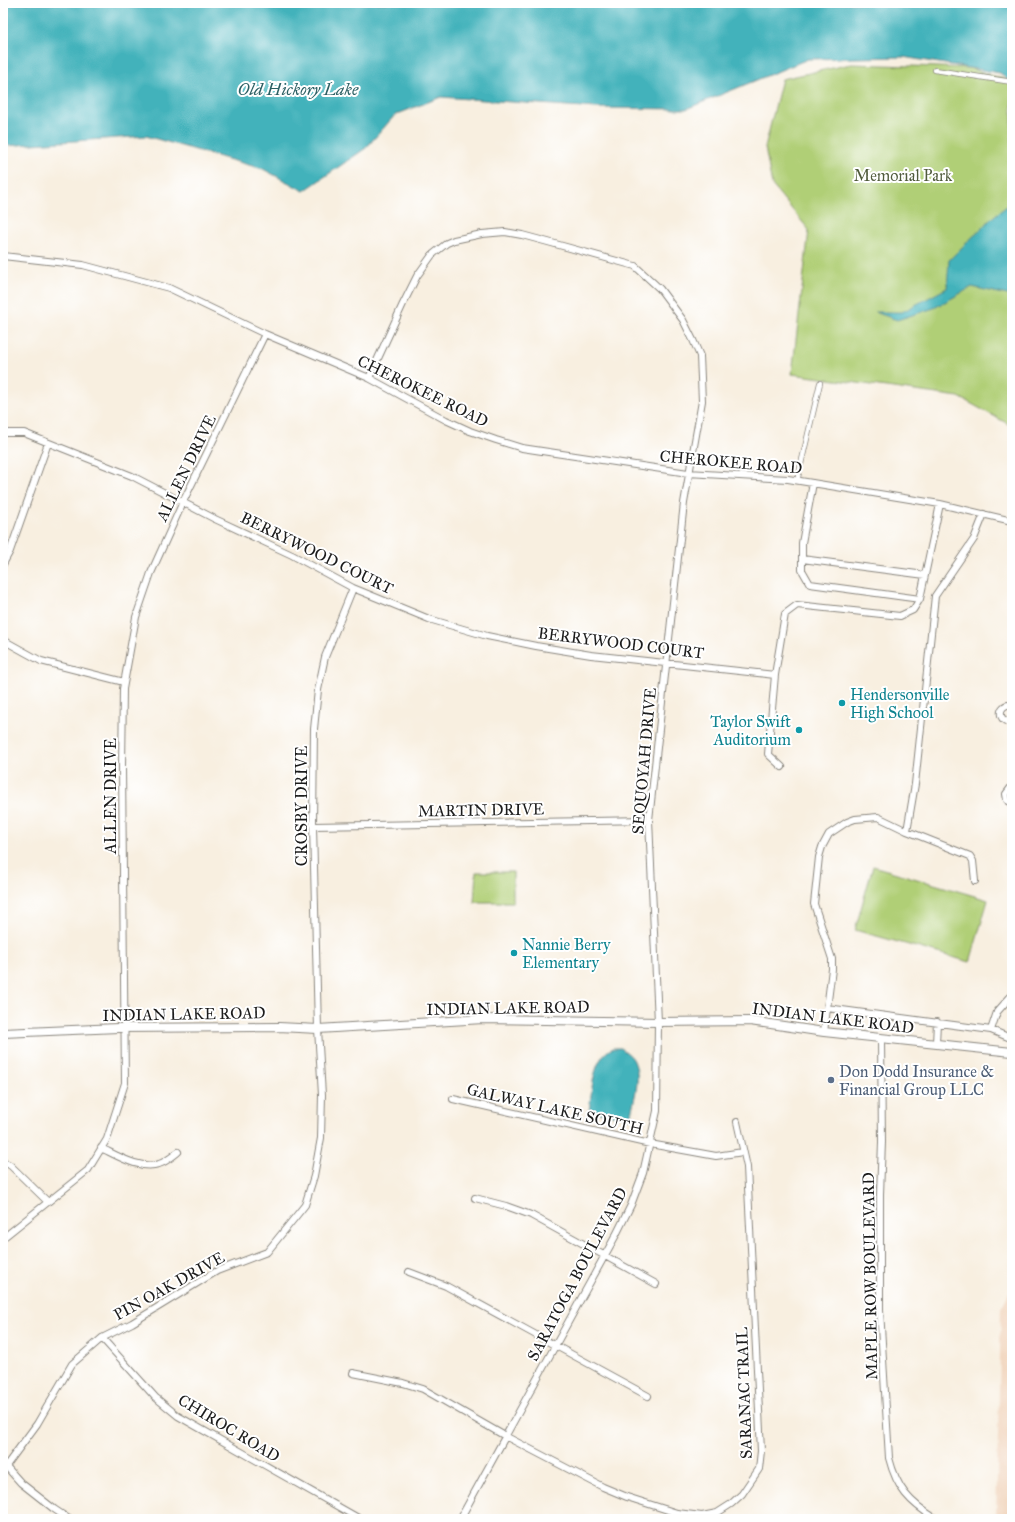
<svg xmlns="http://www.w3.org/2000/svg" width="1015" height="1522" font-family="'IM FELL Great Primer',serif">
  <rect width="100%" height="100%" fill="#fff"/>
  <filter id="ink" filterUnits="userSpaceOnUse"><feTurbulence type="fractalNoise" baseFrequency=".025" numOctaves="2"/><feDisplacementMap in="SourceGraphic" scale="8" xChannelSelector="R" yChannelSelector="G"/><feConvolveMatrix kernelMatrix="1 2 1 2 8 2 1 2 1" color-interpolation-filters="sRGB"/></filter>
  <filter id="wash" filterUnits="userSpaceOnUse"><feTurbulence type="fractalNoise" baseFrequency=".012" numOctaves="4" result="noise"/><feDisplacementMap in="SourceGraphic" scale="16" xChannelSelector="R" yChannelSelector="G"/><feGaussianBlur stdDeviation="0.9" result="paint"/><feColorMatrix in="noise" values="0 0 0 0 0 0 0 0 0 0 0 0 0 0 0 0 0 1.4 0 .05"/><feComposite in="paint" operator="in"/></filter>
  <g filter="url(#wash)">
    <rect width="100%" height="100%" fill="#f8efe0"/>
    <!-- built -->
    <path fill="#f1d5bd" d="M1012,1287v232h-16l5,-211z"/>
    <!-- green -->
    <path fill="#b0cf76" stroke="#667649" d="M851,64l118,4 43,14v344l-53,-29 -167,-23 17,-144 -37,-45 -7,-38 17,-68z
      M873,866l115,34 -18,62 -115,-32z
      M476,872h37v30h-39z"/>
    <!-- water -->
    <path fill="#42b2bb" stroke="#2f676c" d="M3,3h1009v80l-12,-10 -97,-16 -95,2 -122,50 -90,-1 -155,-11 -46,18 -29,33 -62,43 -41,-22 -117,-33 -143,10z
      M1012,202v94l-40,-9 -38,21 -37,12 -22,-8h27l45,-24 2,-28 45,-44z
      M613,1048h8c5,4 11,8 13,13 8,17 -1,41 -4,57l-41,-7c3,-19 3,-54 24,-63z"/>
  </g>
  <g filter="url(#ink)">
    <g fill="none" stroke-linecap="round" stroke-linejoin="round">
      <!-- pedestrian casing -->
      <g stroke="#8a867e" stroke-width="6">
        <path id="pedestrian" d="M935,70l77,12
          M798,477l22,-94"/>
      </g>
      <!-- minor casing -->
      <g stroke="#8a867e" stroke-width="8">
        <path id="minor" d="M3,256l80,9 86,23 96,46 104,44 77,42 24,11 26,9 26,8 166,25 100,6 152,25 72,17
          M369,378l34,-74 14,-28 15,-21 15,-12 7,-3 28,-6 23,-2 17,3 26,7 87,24 25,23 23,31 10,20 7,16 2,45 -18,102 -35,317 9,202 -1,89 -14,62 -12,32 -15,30 -156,284
          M3,433h21l108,43 83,43 77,36 61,33 76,31 58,17 49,10 55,9 184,20
          M813,483l-11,60v27l8,14 110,15
          M802,559l123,16
          M3,564l7,-13 38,-108
          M3,640l38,21 83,21
          M1012,705c-15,-2 -15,18 0,17
          M782,767l-14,-13 7,-79 10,-61 12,-9 103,11 13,-6 7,-11 20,-95
          M1012,786l-6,8 1,6 5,3
          M313,826l336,-6
          M907,831l8,-47 20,-188 39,-57 10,-25
          M827,1008l164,22 17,7 4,-1
          M991,1030l6,-18 15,-17
          M824,1032l8,-63v-10l-18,-55 5,-47 3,-10 7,-13 18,-12 8,-3 23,-2 29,14 63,25 3,5 2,20
          M881,1038l1,104 -2,52v116l9,148c8,31 20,44 47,61
          M936,1044l1,-22
          M453,1099l197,45 66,12 27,-4
          M101,1148c17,8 39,22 58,16 7,-2 14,-8 19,-12
          M3,1162l7,3 38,37
          M475,1198l31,8 25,9 125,69
          M3,1238l85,-68 19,-31 18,-56 -3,-316 1,-78 13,-72 15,-44 32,-71 82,-168
          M409,1272l37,14 202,110
          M102,1338l53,59 23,19 182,103
          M353,1373l50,10 20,6 82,47 98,51 24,10 50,16 25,3 15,-3 14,-9 11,-10 17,-25 2,-18 -14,-284 -10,-45
          M4,1464l17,19 33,26 15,10
          M6,1466l31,-42 35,-60 30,-26 30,-15 85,-52 50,-19 38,-47 9,-29 7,-38 1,-43 -4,-66 -5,-203 1,-97 4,-39 7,-33 28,-69"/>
      </g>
      <!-- tertiary casing -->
      <g stroke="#8a867e" stroke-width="10">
        <path id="tertiary" d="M3,1033l115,-5 161,-1 39,2 165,-10 175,3 92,-1 74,11 188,20"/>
      </g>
      <!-- pedestrian -->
      <use href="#pedestrian" stroke="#fff" stroke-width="4.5"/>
      <!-- minor -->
      <use href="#minor" stroke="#fff" stroke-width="6"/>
      <!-- tertiary -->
      <use href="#tertiary" stroke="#fff" stroke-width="8"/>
    </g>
  </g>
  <!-- markers -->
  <g fill="#0f9aa8" stroke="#fff" stroke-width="1.5">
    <circle cx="842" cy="703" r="4"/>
    <circle cx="799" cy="730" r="4"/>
    <circle cx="514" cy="953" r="4"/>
  </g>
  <circle fill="#5c6f8a" stroke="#fff" stroke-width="1.5" cx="831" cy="1080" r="4"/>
  <g text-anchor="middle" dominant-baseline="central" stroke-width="4" stroke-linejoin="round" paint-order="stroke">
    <!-- park labels -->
    <g font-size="16" fill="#505b3c" stroke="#fff">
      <text x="903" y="175">Memorial Park</text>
    </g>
    <!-- street labels -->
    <g font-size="16" fill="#1c1c1c" stroke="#fff">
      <text transform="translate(423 391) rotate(26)">CHEROKEE ROAD</text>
      <text transform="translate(731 462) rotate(5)">CHEROKEE ROAD</text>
      <text transform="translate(186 468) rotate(-64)">ALLEN DRIVE</text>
      <text transform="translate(317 553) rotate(26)">BERRYWOOD COURT</text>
      <text transform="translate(621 643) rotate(7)">BERRYWOOD COURT</text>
      <text transform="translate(644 761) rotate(-85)">SEQUOYAH DRIVE</text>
      <text transform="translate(110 796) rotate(-90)">ALLEN DRIVE</text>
      <text transform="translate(301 806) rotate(-90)">CROSBY DRIVE</text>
      <text transform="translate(481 810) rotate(-1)">MARTIN DRIVE</text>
      <text transform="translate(508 1008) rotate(-1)">INDIAN LAKE ROAD</text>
      <text transform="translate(184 1014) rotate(-1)">INDIAN LAKE ROAD</text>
      <text transform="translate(833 1018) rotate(7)">INDIAN LAKE ROAD</text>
      <text transform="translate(555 1109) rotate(13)">GALWAY LAKE SOUTH</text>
      <text transform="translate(577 1274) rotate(-62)">SARATOGA BOULEVARD</text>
      <text transform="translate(870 1276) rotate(-91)">MAPLE ROW BOULEVARD</text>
      <text transform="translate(169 1286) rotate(-29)">PIN OAK DRIVE</text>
      <text transform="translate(744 1393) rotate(-92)">SARANAC TRAIL</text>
      <text transform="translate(229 1428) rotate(31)">CHIROC ROAD</text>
    </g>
    <!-- culture labels -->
    <g font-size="16" fill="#0d838f" stroke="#fff" text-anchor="start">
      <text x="850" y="694">Hendersonville<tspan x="850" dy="18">High School</tspan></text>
      <text x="791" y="721" text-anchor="end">Taylor Swift<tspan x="791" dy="18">Auditorium</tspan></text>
      <text x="522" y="944">Nannie Berry<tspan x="522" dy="18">Elementary</tspan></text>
    </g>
    <!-- service labels -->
    <g font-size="16" fill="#4e5e75" stroke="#fff" text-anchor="start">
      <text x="839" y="1071">Don Dodd Insurance &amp;<tspan x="839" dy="18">Financial Group LLC</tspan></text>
    </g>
    <!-- water labels -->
    <g font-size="17" font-style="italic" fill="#2d6064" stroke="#fff">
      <text x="298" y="89">Old Hickory Lake</text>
    </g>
  </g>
  <!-- margin -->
  <rect width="1015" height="1522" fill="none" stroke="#fff" stroke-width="16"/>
</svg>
